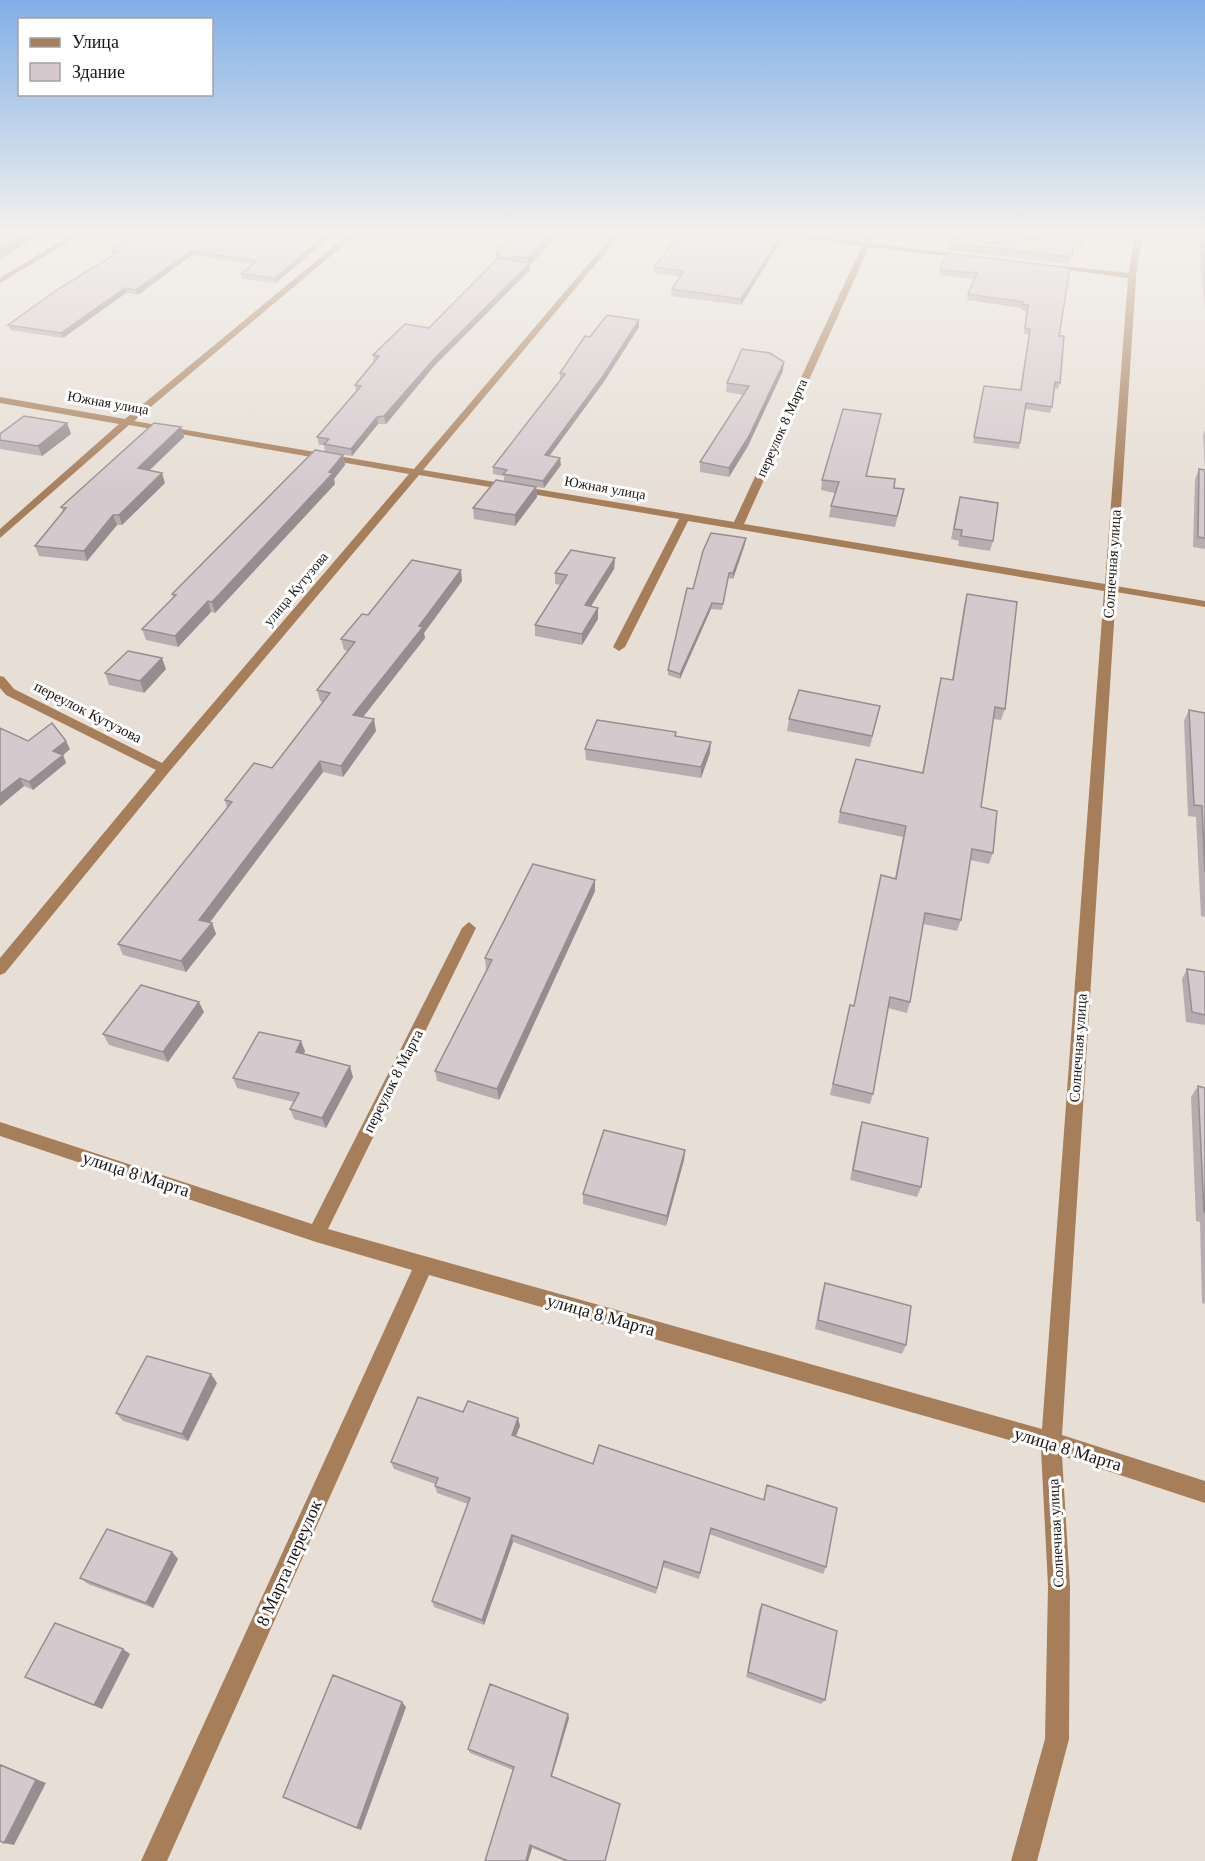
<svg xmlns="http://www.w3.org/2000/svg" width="1205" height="1861" font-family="Georgia,serif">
  <rect width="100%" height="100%" fill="#e7dfd6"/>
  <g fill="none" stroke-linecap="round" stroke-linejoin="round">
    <!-- minor -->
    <path fill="#a67e5a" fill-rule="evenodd" d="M74,233h9l-83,50v-5z
      M350,233h8l-224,188 280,48 201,-236h7l-199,237 311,52 128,-276 -101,-13h20l83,9 5,-9h6l-4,10 98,13 -4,2 -96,-11 -125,277 361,60 23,-306 -81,-11 4,-2 78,8 6,-40h8l-7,43 -20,310 89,15v6l-89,-15 -54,843 143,46v22l-143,-47 8,130 -1,153 -32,122h-26l34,-122 3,-153 -7,-137 -612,-174 -262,586h-26l271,-591 -96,-28 -316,-106v-14l312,102 150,-296 7,-6 7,6 -148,301 714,200 62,-838 -416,-70 -63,126 -6,4 -6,-4 66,-128 -260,-44 -250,297 -164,201 -5,2v-17l156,-188 -150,-75 -6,-7v-12l4,1 10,12 148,74 247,-289 -280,-49 -129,113v-9l119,-105 -119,-21v-6l125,22z"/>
  </g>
  <!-- wall -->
  <path fill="#b7adb1" d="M561,233l-31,32v5l-95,95 -49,59h-8l-26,32 -27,-4 -1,-7h-5l-2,-8 39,-45 -1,-7 19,-23 -1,-7 56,-27 67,-67v-7z
    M783,233l-1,6 -41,66 -70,-9 1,-7 8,-12 -26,-4v-6z
    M1042,233l41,8 -2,7 -9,-1v10l-2,7 -122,-14 2,-7 63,2 26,-5z
    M1195,233h10v76l-7,-75z
    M327,239l-51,44 -34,-4 -1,-5 11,-10 -60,-9 -54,40 -12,-2 -63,45 -53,-8 -2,-5 105,-69 -2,-5z
    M1070,268l-11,68 1,47 -2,6 -4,-1 -2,19 -2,6 -25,-4 -6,40 -46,-6 11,-57 36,4 9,-56h-5l3,-23 -5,-1v-2l-55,-8 1,-6 7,-15 -36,-4 1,-5z
    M639,320v7l-36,56 -54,73 12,9 -17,23 -8,-1 1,10 -22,29 -41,-7 -1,-11 31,-27v-5l-11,-2v-7l67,-87v-7l30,-36z
    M783,371l-35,75 -19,31 -29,-5v-10l43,-67 -17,-3 1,-9z
    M881,414l-14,62 27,12 8,12 -7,27 -66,-10 2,-11 4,-13 -14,-3 1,-10z
    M67,423l4,11 -29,22 -42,-7v-15z
    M181,427l3,10 -35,34 16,12 -43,42h-5l-30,36 -48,-5 -4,-10 28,-34 -2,-5z
    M1205,430v119l-12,-2 2,-68 4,-10 6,1 -2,-35z
    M343,455l2,10 -11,14 1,5 -120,129 -4,-1 -33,35 -32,-7 -4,-11 31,-31 -1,-4z
    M957,508l36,33 -3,10 -32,-5 1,-5 -8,-2z
    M745,544l-12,35 -5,-1 -6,32 -11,-1 -31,70 -12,-4v-5z
    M615,558l-1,11 -23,37 7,13 -16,26 -47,-9v-11l26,-40 -6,-1v-11z
    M462,581l-38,52 1,5 -62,79 13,14 -33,46 -20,-5 -113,150 2,1 4,11 -30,38 -63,-17 -5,-11 109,-136 -2,-8 47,-32 51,-66 -3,-1 -3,-11 31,-39 -4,-1 -3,-11 27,-24z
    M967,594l38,115 -4,11 -8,-1 -12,88 12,46 -4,11 -19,-4 -9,60 -4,11 -34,-7 -13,78 -3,11 -19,-5 -15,86 -3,10 -40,-9 20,-90 4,1 27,-131 14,3 8,-41 -65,-14 2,-11 82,-39 19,-95 11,2 12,-75z
    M166,669l-22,24 -35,-8 -4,-12z
    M880,706l-10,41 -83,-16 2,-12z
    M1189,710l16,3v204l-4,-1 -5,-99 -8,-1 -4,-95z
    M0,728l28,13 42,8 -7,6 3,8 -33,27 -9,-4 -24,20z
    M676,732v4l34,17 -9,25 -115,-18 -1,-11z
    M595,880v11l-96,209 -62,-19 -2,-10 52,-102h-1l-1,-11z
    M1187,969l18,3v53l-19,-3 -4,-43z
    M204,1012l-36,50 -59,-17 -6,-11z
    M305,1051l-1,3 49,23 -27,51 -32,-9 -4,-10 4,-7 -57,-14 -4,-10z
    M1198,1086l7,2v216l-3,-1 -2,-81 -4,-1 -5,-124z
    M862,1122l59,65 -4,10 -67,-17 9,-48z
    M685,1150l-1,10 -18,66 -83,-22v-10z
    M825,1283l81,62 -4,9 -87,-25 7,-37z
    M217,1383l-29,58 -65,-20 -7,-8z
    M463,1412l55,6 2,8 -4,10 77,28 170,36 4,-15 59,82 -3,7 -114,-40 -10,45 -36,-12 -7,27 -143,-52 -29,83 -50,-18 -2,-6 36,-97 -31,-11 -2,-7v-2l-41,-15 -3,-7z
    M172,1552l6,7 -25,49 -65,-24 -8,-6z
    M762,1604l63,96 -4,4 -75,-27 13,-67z
    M130,1654l-28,55 -67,-27 -10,-5z
    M406,1707l-45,123 -78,-33z
    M569,1718l-17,58 54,85h-42l-32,-13 -4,13 -15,-91 -43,-17 -2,-4z"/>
  <!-- shaded-wall -->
  <path fill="#958d90" d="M26,233h8l1,4 -35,22v-11z
    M553,233h8l-31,32v5l-95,95 -49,59 -2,-8 51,-58 93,-93v-7z
    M783,233l-1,6 -41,66v-6z
    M326,235l1,4 -51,44 -1,-5z
    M191,251l1,4 -54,40 -2,-5z
    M125,288l1,5 -63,45 -2,-5z
    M639,320v7l-36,56 -58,79v-7z
    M784,362l-1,9 -35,75 -19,31v-9z
    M377,417l1,7 -26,32 -1,-7z
    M67,423l4,11 -29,22 -4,-10z
    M181,427l3,10 -43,41 -3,-10z
    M343,455l2,10 -11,14 1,5 -120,129 -3,-11 117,-130z
    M560,458l1,7 -17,23 -1,-7z
    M162,473l3,10 -43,42 -3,-10z
    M536,487l1,10 -22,29v-11z
    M113,515l4,10 -30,36 -3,-10z
    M746,538l-1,6 -12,35v-6z
    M615,558l-1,11 -29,47v-11z
    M461,570l1,11 -38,52 1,5 -69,88 -3,-11z
    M208,601l3,11 -33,35 -3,-11z
    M712,603l-1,6 -31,70v-5z
    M598,608v11l-16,26v-11z
    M162,658l4,11 -22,24 -4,-12z
    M374,719l2,12 -33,46 -2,-11z
    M66,741l4,8 -7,6 3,8 -33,27 -4,-8 24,-31z
    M711,742l-1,11 -9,25v-11z
    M320,761l3,11 -119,158 -5,-10z
    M20,778l4,8 -24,20v-12z
    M595,880v11l-96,209 -2,-11z
    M212,923l4,11 -30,38 -5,-11z
    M199,1002l5,10 -36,50 -5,-10z
    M301,1041l4,10 -6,11 -3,-10z
    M350,1066l3,11 -27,51 -4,-10z
    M685,1150l-1,10 -18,66 1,-10z
    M211,1374l6,9 -29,58 -6,-7z
    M518,1418l2,8 -7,17 -1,-8z
    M512,1535l1,7 -29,83 -2,-5z
    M172,1552l6,7 -25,49 -7,-5z
    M123,1649l7,5 -28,55 -8,-4z
    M402,1702l4,5 -45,123 -4,-2z
    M568,1714l1,4 -18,61v-3z
    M0,1764l46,19 -32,62 -10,-2z
    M530,1845l2,3 -4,13h-2z"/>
  <!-- building -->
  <path fill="#d5c9ce" stroke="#958d90" stroke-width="1.5" d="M0,233h26l-26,15z
    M143,233h166l17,2 -51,43 -34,-4 16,-13 -66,-10 -55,39 -11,-2 -64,45 -53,-8 52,-37 59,-36 -8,-1z
    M514,233h39l-25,25 -16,-2 -3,2 -13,-4z
    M681,233h102l-42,66 -69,-10 12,-18 -30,-4z
    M1042,233h41v8l-10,-1 -1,17 -122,-14 2,-5 61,7 2,-8 24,3z
    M1202,233h3v32z
    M946,253l124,15 -11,68h5l-4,47 -5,-1 -3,25 -26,-4 -6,40 -46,-6 10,-51 37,4 9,-61 -5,-1 3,-23h-5v-3l-55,-8 9,-21 -37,-3z
    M498,258l32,5 -95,95 -51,58 -7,1 -26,32 -27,-5 5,-5 -12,-2 44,-51 -6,-1 24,-29 -6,-1 32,-31 24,4z
    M607,315l32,5 -36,56 -58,79 15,3 -17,23 -40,-7 4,-4 -14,-3 72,-93 -5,-1 25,-37 5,1z
    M742,349l28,4 14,9 -35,74 -20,32 -29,-6 49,-76 -22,-3z
    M843,409l38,5 -15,62 29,3 -1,9 10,1 -7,27 -66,-10 8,-24 -17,-2z
    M24,416l43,7 -29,23 -38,-6v-6z
    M154,423l27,4 -43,41 24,5 -43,42h-6l-29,36 -49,-5 31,-38 -5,-1z
    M315,450l28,5 -14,17 4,1 -121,129 -4,-1 -33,35 -33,-7 34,-34 -4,-1z
    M1199,469l6,1v68l-7,-1z
    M496,480l40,7 -21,28 -42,-7z
    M960,497l38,6 -5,38 -32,-5 1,-6 -8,-1z
    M711,533l35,5 -13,35h-4l-6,31 -11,-1 -32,71 -12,-4 19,-82 6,1 10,-38z
    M571,550l44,8 -30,47 13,3 -16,26 -47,-9 32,-50 -12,-2z
    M412,560l49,10 -42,56 4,1 -70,88 21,4 -33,47 -21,-5 -121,159 13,3 -31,38 -63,-17 114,-142 -7,-2 29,-37 18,5 58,-75 -13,-3 38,-48 -14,-3 21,-25 6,1z
    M967,594l50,8 -12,107 -10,-2 -14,100 16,4 -4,42 -21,-4 -11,71 -36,-7 -15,89 -20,-5 -17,97 -40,-10 17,-79 4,1 27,-131 15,4 10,-53 -66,-14 16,-53 67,14 18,-95 12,2z
    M128,651l34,7 -22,23 -35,-8z
    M799,690l81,16 -8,30 -83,-17z
    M1189,710l16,3v159l-3,-66 -8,-1z
    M597,720l79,12 -1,4 36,6 -10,25 -116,-18z
    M52,723l14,18 -13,10 10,4 -34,27 -9,-4 -20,16v-66l28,13z
    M533,864l62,16 -98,209 -62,-18 57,-111 -7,-2z
    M1187,969l18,3v43l-13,-3z
    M141,985l58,17 -36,50 -60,-18z
    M259,1032l42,9 -5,11 54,14 -28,52 -32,-9 9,-16 -66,-15z
    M1198,1086l7,2v124h-1z
    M862,1122l66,16 -7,49 -68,-17z
    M604,1130l81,20 -18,66 -84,-22z
    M825,1283l86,23 -5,39 -88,-25z
    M147,1356l64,18 -29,60 -66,-21z
    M418,1397l45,15 5,-11 50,17 -6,17 81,29 6,-19 165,55 3,-15 70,23 -11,59 -115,-39 -11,45 -36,-12 -7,27 -145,-53 -30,85 -50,-19 38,-103 -35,-12 3,-8 -47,-16z
    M107,1529l65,23 -26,51 -66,-25z
    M762,1604l75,27 -12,69 -77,-28z
    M55,1623l68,26 -29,56 -69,-28z
    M333,1675l69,27 -45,126 -74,-31z
    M490,1684l78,30 -17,62 69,28 -15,57h-37l-38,-16 -4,16h-41l29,-94 -46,-18z
    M0,1765l36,15 -32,63 -4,-2z"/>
  <!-- sky -->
  <linearGradient id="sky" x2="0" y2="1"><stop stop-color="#81afe7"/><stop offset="0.47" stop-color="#f4f1ed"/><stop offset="1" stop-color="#f4f1ed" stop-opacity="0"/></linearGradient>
  <rect width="1205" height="493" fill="url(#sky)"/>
  <g text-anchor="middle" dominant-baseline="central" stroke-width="6" stroke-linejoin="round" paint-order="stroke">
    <!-- far-street labels -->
    <g font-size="14" fill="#1a1714" stroke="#fff">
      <text transform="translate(108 403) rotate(10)">Южная улица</text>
      <text transform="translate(782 428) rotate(-66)">переулок 8 Марта</text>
      <text transform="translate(605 488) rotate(10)">Южная улица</text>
      <text transform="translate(296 589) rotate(-50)">улица Кутузова</text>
    </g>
    <!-- street labels -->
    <g font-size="15" fill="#1a1714" stroke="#fff">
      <text transform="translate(1112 564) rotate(-86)">Солнечная улица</text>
      <text transform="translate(88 712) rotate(27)">переулок Кутузова</text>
      <text transform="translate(1078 1048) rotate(-86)">Солнечная улица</text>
      <text transform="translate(393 1081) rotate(-63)">переулок 8 Марта</text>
      <text transform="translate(1056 1533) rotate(-93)">Солнечная улица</text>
    </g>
    <!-- near-street labels -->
    <g font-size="18" fill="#1a1714" stroke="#fff">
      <text transform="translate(136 1174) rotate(18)">улица 8 Марта</text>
      <text transform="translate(601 1315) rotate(16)">улица 8 Марта</text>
      <text transform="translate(1068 1449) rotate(17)">улица 8 Марта</text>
      <text transform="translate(289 1563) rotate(-66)">8 Марта переулок</text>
    </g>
  </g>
  <!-- legend -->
  <rect x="18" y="18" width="195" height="78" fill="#ffffff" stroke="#a3a2a1" stroke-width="1.5"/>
  <rect x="30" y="38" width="30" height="9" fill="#a67e5a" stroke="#a3a2a1" stroke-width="1.5"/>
  <text x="72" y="48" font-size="18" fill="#1a1714">Улица</text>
  <rect x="30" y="63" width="30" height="18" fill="#d5c9ce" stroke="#a3a2a1" stroke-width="1.5"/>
  <text x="72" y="78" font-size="18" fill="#1a1714">Здание</text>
</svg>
